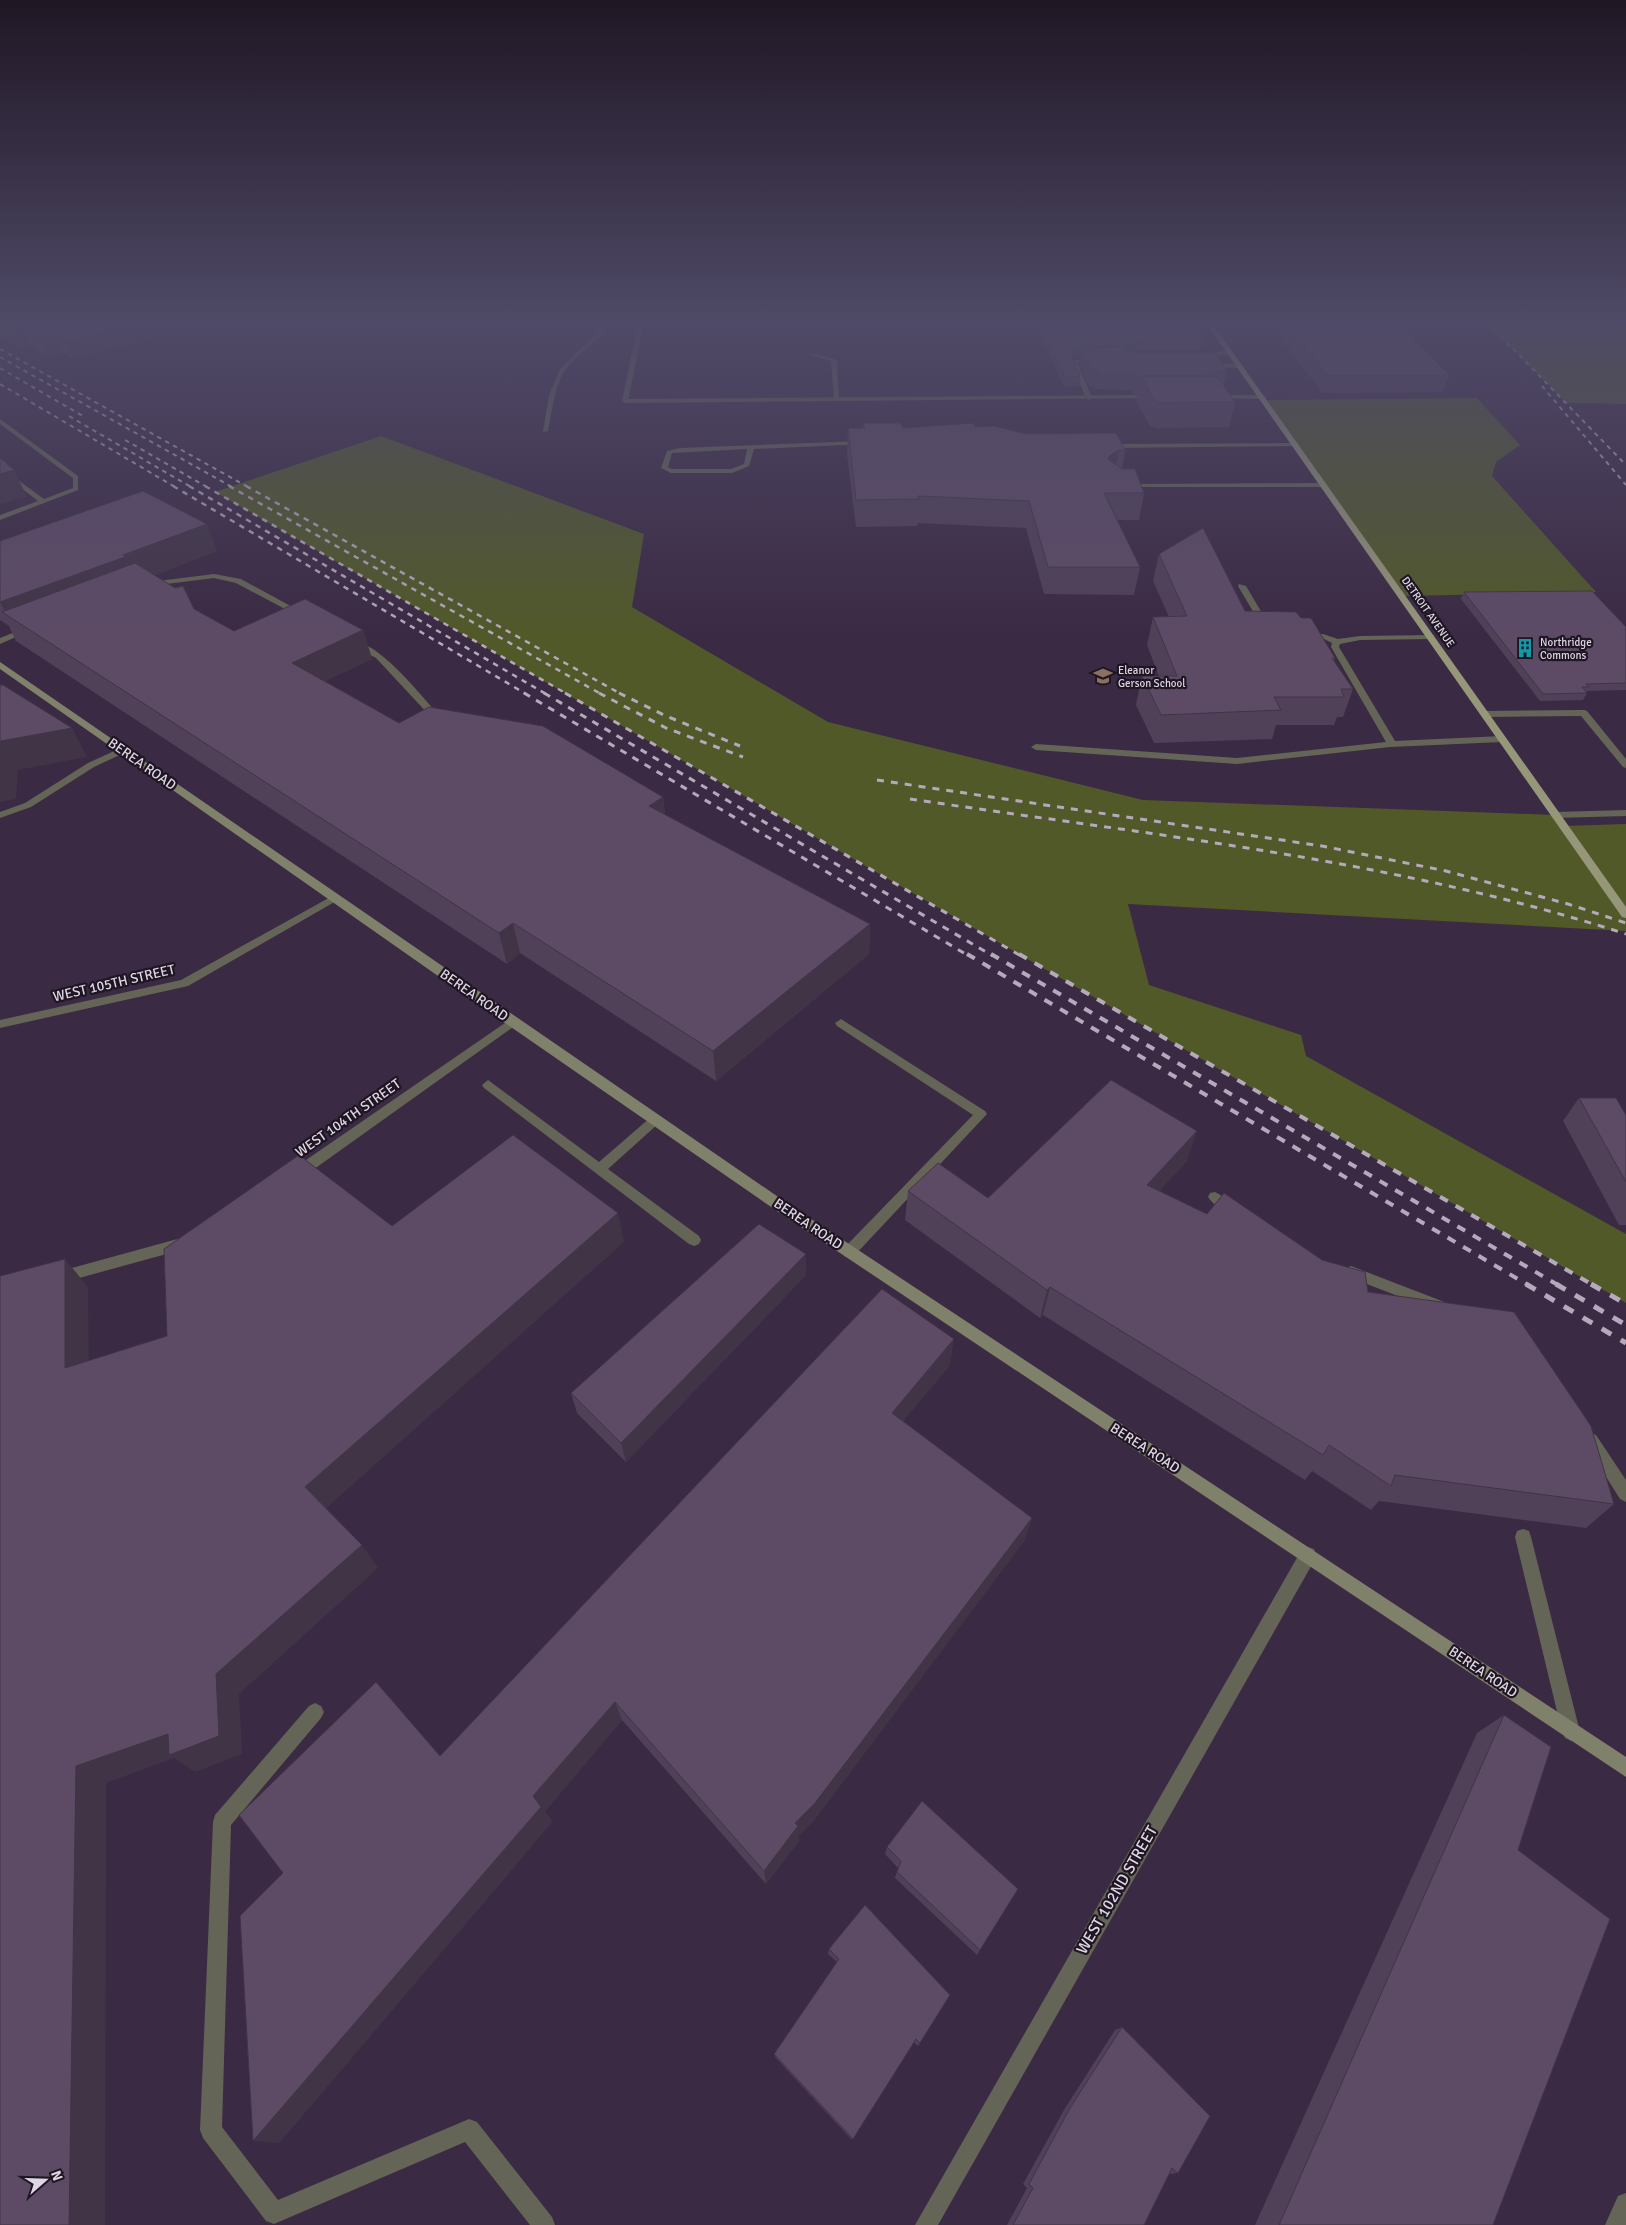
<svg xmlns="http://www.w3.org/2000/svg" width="1626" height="2225" font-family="Signika,sans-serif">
  <rect width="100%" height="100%" fill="#3b2a44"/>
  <!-- green -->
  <path fill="#515929" d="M1488,323h138v81l-60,-1z
    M1477,398l43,47 -24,17 -4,14 104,116 -195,4 -135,-196z
    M381,436l263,98 -12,73 196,115 315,78 412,15 8,11 63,-2v107l-498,-27 21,81 152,50 5,21 320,178v69l-1411,-811z"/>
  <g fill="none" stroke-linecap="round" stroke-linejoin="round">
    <!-- lane -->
    <path fill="#646556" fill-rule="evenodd" d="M607,323h6c-12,16 -30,26 -43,41 -16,17 -17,45 -22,67l-5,1 6,-37 11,-26z
      M638,323h6l-16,78 -3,2 -3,-2z
      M1232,351l2,3 -35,2 -3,-2z
      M811,353l26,7 2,40 -5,-1 -3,-38 -20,-6z
      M1096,357l2,3 -21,2 15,36 -3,2 -3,-2 -16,-37z
      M1208,364h33l3,2 -3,2 -35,-1z
      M0,419l78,57v14l-78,30v-5l38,-14 -38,-29v-5l44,32 29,-11v-10l-73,-54z
      M863,441l2,1v2l-111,5 -5,17 -17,7h-61l-10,-5 6,-17 13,-3zM747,449l-3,15 -13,5h-59l-4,-2 4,-14z
      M1298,443l1,1 -3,2 -190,2 -3,-2 3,-2z
      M1140,484l185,-1 3,2 -3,2h-187l-1,-1z
      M214,574l27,5 66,36 -7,2 -64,-34 -22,-5 -64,8 -4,-2 4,-2z
      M1239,584l7,2 23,39 -1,2 -7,-2 -23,-39z
      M25,628l7,2 -32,14v-6z
      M1303,634h20l15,5 22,-3 74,-1v4h-3l-71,1 -20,4 -1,3 56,94 107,-5 5,3 -5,3 -112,5 -153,17 -201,-14 -5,-3 5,-3 201,14 149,-16 -55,-95 1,-4 -10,-5h-19z
      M353,642c23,-3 69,54 84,71v4h-6l-55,-59 -23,-12z
      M1584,710l3,1 39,48v9l-3,-1 -42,-51 -96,1 -4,-3 4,-3z
      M123,747l3,1v4l-32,15 -63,40 -31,11v-6l25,-9 63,-40z
      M1626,810v6l-71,2 -5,-3 5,-3z
      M841,1019l144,92 2,3 -133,142 -5,2 -5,-2 -2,-4 2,-4 129,-133 -136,-89 -2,-3z
      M488,1080l111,82 52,-45h8l2,3 -2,3 -51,46 91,67 2,4 -2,4 -5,2 -5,-2 -205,-156 -2,-3z
      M1215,1192l23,13 2,4 -2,4c-10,3 -25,-8 -30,-16l2,-4z
      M1351,1266l96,37 2,4 -2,4 -5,2 -96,-37 -2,-4 2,-4z
      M1591,1433l5,2 30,45v22l-6,-3 -34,-54 -3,-5 3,-5z
      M1523,1529l6,2 2,6 49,195 -3,6 -6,3 -6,-3 -3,-6 -47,-195 2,-6z
      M315,1703l6,3 3,6 -3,6 -90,107 -9,302 56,73 191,-81 8,3 75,95 3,8h-25l-65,-83 -191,82 -8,-3 -63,-83 -3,-8 13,-308 2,-7 94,-109z
      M1626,2193v32h-21l13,-29z"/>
    <!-- street -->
    <path fill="#646556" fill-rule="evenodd" d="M1153,395l2,3 -530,5 -3,-2 3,-2z
      M1216,395h47l3,2 -3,2 -49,-1z
      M334,895l5,3 -1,2 -150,86 -188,42v-8l181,-40z
      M512,1018l4,1 2,3 -2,3 -213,152h-10l-2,-4 2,-4z
      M181,1238l5,2 2,4 -2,4 -5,2 -120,33 -5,-2 -2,-4 2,-4 5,-2z
      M1308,1547l6,2 2,6 -2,6 -376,664h-23l387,-676z"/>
    <!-- secondary -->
    <path fill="#80816a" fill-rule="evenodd" d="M0,662l787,541 839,554v20l-849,-566 -269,-186 -508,-356z"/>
    <!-- primary -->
    <path fill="#969679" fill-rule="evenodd" d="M1206,323h6l414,584v11l-4,-1z"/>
    <!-- rail-far4 -->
    <path stroke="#b5a9bc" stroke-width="2" stroke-dasharray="4.5 4.5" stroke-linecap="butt" d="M1488,323l138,142
      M0,349l248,138
      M0,357l232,130
      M0,368l83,48
      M0,384l175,103
      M1542,386l84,99
      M69,416l122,71
      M125,440l82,47"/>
    <!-- rail-far3 -->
    <path stroke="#b5a9bc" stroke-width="2.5" stroke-dasharray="5.5 5.5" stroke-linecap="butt" d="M173,486l353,208
      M189,486l357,208
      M205,486l362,208
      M229,486l372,208
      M246,486l375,208"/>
    <!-- rail-far2 -->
    <path stroke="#b5a9bc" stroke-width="3" stroke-dasharray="7 7" stroke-linecap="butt" d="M524,693l445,263
      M544,693l449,263
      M565,693l456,263
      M599,693l67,35 77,29
      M619,693l47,23 74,30
      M877,780l445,66 124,25 122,33 58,19
      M910,799c240,36 484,60 716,135"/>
    <!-- rail-far1 -->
    <path stroke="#b5a9bc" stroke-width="4" stroke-dasharray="9 9" stroke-linecap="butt" d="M967,954l561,331
      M991,954l567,331
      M1019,954l574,331"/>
    <!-- rail -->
    <path stroke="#b5a9bc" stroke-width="5" stroke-dasharray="11 11" stroke-linecap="butt" d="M1526,1284l100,59
      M1556,1284l70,41
      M1591,1284l35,20"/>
  </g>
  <!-- wall -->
  <path fill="#504058" d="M0,323l165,12 -92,24 -10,-6 -15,4 -18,-11 -7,2 -23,-11z
    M375,323h50l-3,4h-46z
    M1069,323h123l11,12 -1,4 1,1 -2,10 -66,1 -3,1 95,20 -3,14 11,16 -6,25 -73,1 -6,-2 -14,-25 2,-7h-5l-3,-4 -34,-1 -2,-4 -5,1 -10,-22 1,-9 -7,3 7,18 -1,10 -15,1 -24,-54 1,-9z
    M1269,323h17l163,52 -6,17 -120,1z
    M863,423l40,5 72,-1 51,7 99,16 -3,19 22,24 -5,27h-22l23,47 -6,28 -90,-1 -18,-66 -108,-5 -1,3 -61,1 -9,-73 1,-26h15z
    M0,541l217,10 -62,24 39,34 40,22 129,-1 9,29 -47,22 74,42 264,74 2,18 205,109 -1,30 -153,127 -196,-128 -13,11 -491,-323 -7,-15 -9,-6z
    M1159,554l86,57 90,47 -1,3 19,28 -10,28h-6l-3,8h-58l-4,14 -118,4 -18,-38 6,-29h17l-12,-31 6,-28h16l-16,-36z
    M1464,592l162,35v63l-39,1v2l-4,7 -43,1 -79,-102z
    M1579,1098l47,17v110h-7l-56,-104z
    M1187,1161l-28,30 209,101 246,212 -28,24 -207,-27 -8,9 -59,-39 -7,9 -262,-165 -3,3 -135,-98 3,-29 80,7z
    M806,1254v21l-180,187 -49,-49 -6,-20z
    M950,1365l-47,56 129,97 -8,23 -209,278 -16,16v6l-33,43 -144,-164 -77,91 7,11 -273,321 161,-387z
    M1504,1715l14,135 -25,375h-238l222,-492z
    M922,1801l58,149 -3,5 -82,-77 3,-10 -13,-14 2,-7z
    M829,1949l91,94 -2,3 -4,-4 -62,98 -77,-83 -1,-3 63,-92 -9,-8z
    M1122,2027l56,146 -9,1 -25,51h-137l20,-37 -4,-4 41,-74 51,-80z"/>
  <!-- shaded-wall -->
  <path fill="#413447" d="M138,323h22l5,12 -92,24 -7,-18z
    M421,323h4l-3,4z
    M23,328l7,18 -7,2 -8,-18z
    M55,335l8,18 -15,4 -8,-18z
    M1137,342l-2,9 -13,4 1,-9z
    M1081,346l-2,9 -11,5 2,-9z
    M1119,450l-5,26 -10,6 5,-26z
    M14,470l13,27 -27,7v-30z
    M207,524l10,27 -81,32 -129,33 -7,-14z
    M363,630l9,29 -70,33 -10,-29z
    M72,728l15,29 -69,13 -2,29 -16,3v-49l1,-12z
    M663,797l3,30 -17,-21z
    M513,923l7,30 -13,11 -8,-31z
    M870,924l-1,30 -153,127 -3,-30z
    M1197,1131l-10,30 -50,53 10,-29z
    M618,1213l6,29 -301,269 -18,-24z
    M806,1254v21l-180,187 -5,-19z
    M65,1259l23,28 1,108 -24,-27z
    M1050,1287l-7,28 -3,3 7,-28z
    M954,1339l-4,26 -61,73 3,-25z
    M1032,1518l-8,23 -209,278 -16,16v6l-33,43 -2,-13 31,-48z
    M362,1545l16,23 -139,126 3,60 -47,18 -21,-14 -68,25 -1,442h-36l7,-459 140,-92z
    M615,1702l7,18 -77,91 7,11 -273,321 -26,-2 280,-345z"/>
  <!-- building -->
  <path fill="#5d4b66" stroke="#413447" d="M0,323h138l-72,18 -11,-6 -15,4 -17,-11 -8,2z
    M1072,323h120l11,12h-3l3,5 -66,2 -14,4h-42l-11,5 10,25 -15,1 -24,-53z
    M1286,323h112l51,52h-121z
    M1125,347l2,4 8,2h81l11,19h-20l3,4h-69v2h-5l-3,-5h-34l-2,-4h-6l-10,-21z
    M1141,376h76l18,26 -74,1 -6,-2z
    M863,423h37l3,5 71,-5 1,4 20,-1 31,8 90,-1 9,17h-6l-10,6 -1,3 14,10h13l9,24h-40l36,74h-92l-19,-66 -111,-5 1,3 -63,1 -8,-72h17z
    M0,458l14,12 -14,4z
    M143,491l64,33 -84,31 2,2 -125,45v-61z
    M1203,528l42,83 51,1 5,6h10l24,40h-3l21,31h-12l3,8h-70l7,13 -120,5 -19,-39h35l-24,-59 34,-1 -28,-62z
    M135,563l40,25 8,-2 11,23 40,22 71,-32 58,31 -71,33 107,60 30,-16 114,19 120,71 -14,9 221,118 -157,127 -200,-128 -14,10 -497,-321z
    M1592,591l34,36v56l-40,1 3,3h-7l5,6 -44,1 -79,-102z
    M0,685h3l69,43 -71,13 -1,12z
    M1111,1080l86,51 -50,54 60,29 17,-21 98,67 43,12 3,20 146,20 77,114 23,78 -219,-29 -4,11 -62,-41 -6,10 -273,-168 -3,3 -139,-99 30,-28 50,35z
    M1579,1098h37l10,17v67z
    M513,1135l105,78 -313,274 57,58 -146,129 3,62 -50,19 -1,-21 -92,32 -7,459h-69v-949l65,-17v109l102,-32 -3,-87 135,-94 93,71z
    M759,1224l47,30 -185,189 -50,-50z
    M882,1289l72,50 -62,74 140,105 -217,285 -20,20 3,3 -34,45 -149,-169 -82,94 8,11 -288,334 -13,-225 43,-43 -44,-58 137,-133 64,74z
    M1504,1715l47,32 -33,103 92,69 -117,306h-214z
    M922,1801l96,88 -38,61 -83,-78 4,-11 -14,-14z
    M865,1905l85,90 -30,48 -4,-4 -63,100 -79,-85 65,-95 -10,-10z
    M1122,2027l88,89 -32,57 -6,-5 -28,57h-131l20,-37 -4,-4 41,-76z"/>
  <!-- sky -->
  <linearGradient id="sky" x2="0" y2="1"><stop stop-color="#201725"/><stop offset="0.51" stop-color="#4f4a67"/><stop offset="1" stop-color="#4f4a67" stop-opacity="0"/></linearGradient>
  <rect width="1626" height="634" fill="url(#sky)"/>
  <!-- icons -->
  <defs>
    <g id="building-bare" transform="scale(1.5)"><path d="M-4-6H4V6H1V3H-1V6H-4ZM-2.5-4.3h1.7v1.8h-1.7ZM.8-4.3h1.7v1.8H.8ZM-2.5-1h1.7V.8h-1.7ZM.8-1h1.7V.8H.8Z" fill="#0f9aa8" stroke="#1e1622" stroke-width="2.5" paint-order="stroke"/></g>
    <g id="school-bare" transform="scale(1.5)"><path d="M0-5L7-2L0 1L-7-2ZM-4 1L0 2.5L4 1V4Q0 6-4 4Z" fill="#8d6e63" stroke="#1e1622" stroke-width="2.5" paint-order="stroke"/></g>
  </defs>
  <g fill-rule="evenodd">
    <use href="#building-bare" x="1525" y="648"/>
    <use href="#school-bare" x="1103" y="676"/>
  </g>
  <g text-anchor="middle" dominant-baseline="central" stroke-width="4.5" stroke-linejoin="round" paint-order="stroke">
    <!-- far-street labels -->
    <g font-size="11" fill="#dfd5e5" stroke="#1e1622">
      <text transform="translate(1428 612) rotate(55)">DETROIT AVENUE</text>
    </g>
    <!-- far-poi labels -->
    <g font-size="11" fill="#dfd5e5" stroke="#1e1622" text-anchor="start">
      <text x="1540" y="642">Northridge<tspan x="1540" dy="13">Commons</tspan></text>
      <text x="1118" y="670">Eleanor<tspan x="1118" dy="13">Gerson School</tspan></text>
    </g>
    <!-- street labels -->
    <g font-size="14" fill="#dfd5e5" stroke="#1e1622">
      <text transform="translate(142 764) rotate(35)">BEREA ROAD</text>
      <text transform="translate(114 983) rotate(-13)">WEST 105TH STREET</text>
      <text transform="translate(474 995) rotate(35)">BEREA ROAD</text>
      <text transform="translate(348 1118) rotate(-35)">WEST 104TH STREET</text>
      <text transform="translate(808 1224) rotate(34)">BEREA ROAD</text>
      <text transform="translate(1145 1448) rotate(33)">BEREA ROAD</text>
      <text transform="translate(1483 1672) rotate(34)">BEREA ROAD</text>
    </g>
    <!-- near-street labels -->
    <g font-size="16" fill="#dfd5e5" stroke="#1e1622">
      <text transform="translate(1117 1890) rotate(-60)">WEST 102ND STREET</text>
    </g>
  </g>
  <!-- north arrow -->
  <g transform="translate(45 2180) rotate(70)" stroke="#1e1622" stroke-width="4" paint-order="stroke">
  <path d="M0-4L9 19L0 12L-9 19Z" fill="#dfd5e5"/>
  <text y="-8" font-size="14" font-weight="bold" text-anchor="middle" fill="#dfd5e5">N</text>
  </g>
</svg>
